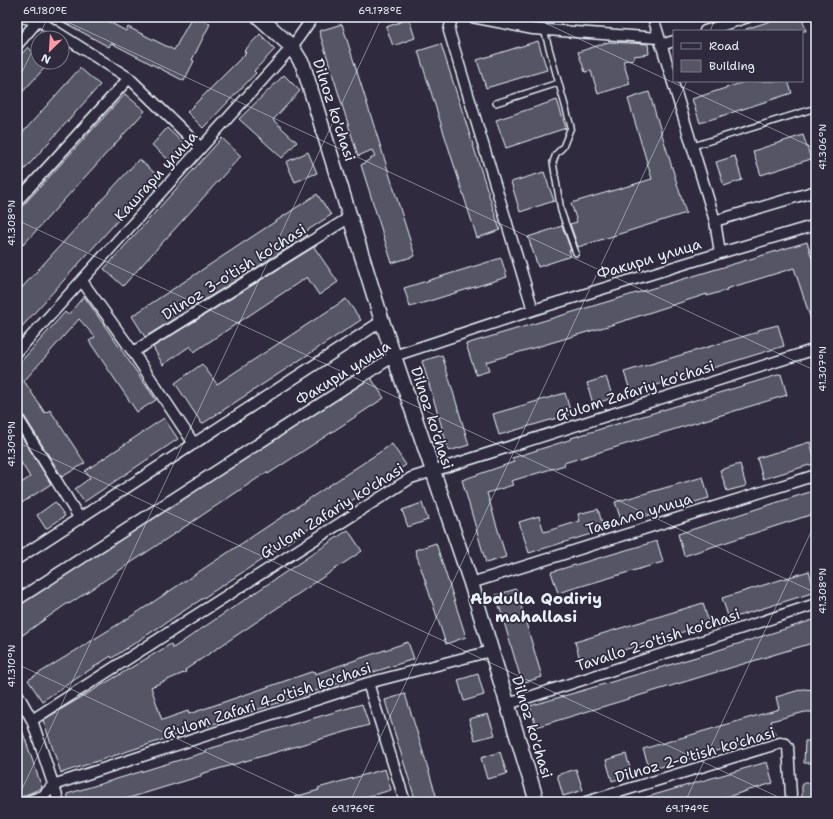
<svg xmlns="http://www.w3.org/2000/svg" width="833" height="819" font-family="'Shantell Sans',sans-serif">
  <rect width="100%" height="100%" fill="#2f2a3d"/>
  <filter id="ink" filterUnits="userSpaceOnUse"><feTurbulence type="fractalNoise" baseFrequency=".025" numOctaves="2"/><feDisplacementMap in="SourceGraphic" scale="8" xChannelSelector="R" yChannelSelector="G"/><feConvolveMatrix kernelMatrix="1 2 1 2 8 2 1 2 1" color-interpolation-filters="sRGB"/></filter>
  <g filter="url(#ink)">
    <!-- building -->
    <path fill="#575565" stroke="#e8f1f8" d="M54,17h46l26,14 2,-4 46,23 18,-33h5l13,7 -18,36 2,1 -10,20 -73,-38 -2,4z
      M783,17h19l4,14h-60v-2z
      M409,19l6,19 -22,8 -7,-19z
      M342,24l73,232 -23,7 -31,-98 14,-9 -3,-6 -14,6 -39,-125z
      M260,34l15,15 -21,22 2,2 -53,55 -16,-16 59,-59 -2,-2z
      M538,41l9,29 -61,18 -9,-28z
      M609,42l39,2 1,10 -15,2v3l-11,2 7,23 -32,10 -7,-23 -6,1 -7,-20z
      M441,44l59,186 -23,8 -59,-187z
      M28,47l10,10v5h12l-33,36v-39z
      M80,68l20,17 -83,93v-39z
      M284,75l16,16 -27,29 24,22 -15,16 -43,-39z
      M747,81h41l4,12 -92,30 -8,-24z
      M649,92l37,121 -108,34 -8,-23 7,-2 -6,-19 81,-24 -24,-80z
      M125,94l20,17 -122,134 -6,-5v-28z
      M557,100l9,28 -60,20 -10,-28z
      M167,128l19,18 -15,16 -19,-17z
      M803,135l8,24 -50,16 -8,-24z
      M222,138l19,18 -118,130 -19,-17z
      M308,152l9,21 -22,9 -9,-20z
      M735,156l7,24 -18,6 -8,-24z
      M139,159l19,17 -141,156v-39z
      M544,172l10,29 -34,11 -9,-30z
      M317,194l14,21 -26,17 2,4 -162,101 -13,-21z
      M562,226l9,24h-2l2,6 -33,11 -10,-30z
      M807,242l9,29v58h-2l-20,-61 -68,21 1,1 -20,6v-2l-96,31 -125,37 3,9 -13,4 -10,-31z
      M314,247l24,35 -19,13 -12,-18 -113,75 -4,-6 -27,19 -10,-18z
      M501,258l6,19 -97,30 -6,-19z
      M84,296l72,104 -19,12 -48,-71 6,-4 -16,-18 -55,62 21,32 5,-3 35,53 -23,14 -39,-63 -6,-3v-45l48,-54 3,3z
      M346,299l15,21 -159,104 -27,-41 27,-19 15,20z
      M778,325l6,21 -153,47 -7,-21 134,-40v-2z
      M442,355l27,90 -20,6 -27,-90z
      M781,374l6,21 -223,68 1,2 -54,16 2,4 -26,8 19,64 -20,6 -24,-83 52,-18 -2,-4 60,-19 -1,-1z
      M606,377l7,21 -20,6 -6,-21z
      M371,378l13,20 -116,76 -1,-2 -198,132 -1,-1 -51,36v-33z
      M565,393l6,21 -72,21 -6,-21z
      M164,418l14,21 -94,63 -9,-13 15,-11 -5,-7z
      M17,429l34,55 -34,22v-20l13,-9 -13,-21z
      M810,442l6,21 -53,16 -6,-21z
      M392,444l14,21 -294,193 -1,-2 -69,45 -14,-21 110,-68z
      M740,464l6,22 -19,5 -7,-21z
      M703,477l6,21 -87,25 -7,-21z
      M816,490v23l-132,43 -6,-22z
      M55,502l10,14 -19,13 -9,-14z
      M422,503l6,17 -20,7 -6,-17z
      M598,509l6,21 -75,23 -10,-31 20,-6 5,16 36,-11 -2,-7z
      M348,530l14,21 -177,119 1,2 -35,15 11,33 26,-9 1,3 125,-43 1,3 93,-32 6,17 -207,67 -1,-3 -38,15 -107,35 -18,-53 128,-76 2,4z
      M657,541l6,21 -105,31 -7,-21z
      M436,543l30,94 -20,7 -31,-94z
      M809,571l6,21 -86,27 -7,-21z
      M516,589l26,88 -20,6 -26,-88z
      M703,603l6,21 -128,39 -6,-21z
      M816,619v21l-7,4 -273,83 -6,-21 173,-51z
      M478,674l6,21 -20,6 -6,-21z
      M803,689l13,1v22h-11l-34,9 4,13 -125,36 -7,-21 136,-40 -3,-12z
      M405,694l12,38 21,70h-22l-25,-81 -6,-21z
      M362,704l7,21 -168,49v2l-85,26h-46l-3,-8 139,-42 -1,-2z
      M488,714l7,21 -20,5 -6,-21z
      M19,721l23,67 -19,8 -3,6h-3v-80z
      M805,741h11v22h-12z
      M500,752l7,22 -20,5 -6,-21z
      M626,754l6,21 -20,6 -6,-21z
      M767,762l6,21 -63,19h-69l-1,-3z
      M385,769l6,21 -43,12h-61v-3l32,-9 -1,-2z
      M576,769l7,21 -20,6 -6,-21z
      M802,783h14v19h-14z"/>
    <g fill="none" stroke-linecap="round" stroke-linejoin="round">
      <!-- lane casing -->
      <g stroke="#e8f1f8" stroke-width="8">
        <path id="lane" d="M544,30l27,97 -8,20 -7,7 -3,8 8,49 15,42
          M496,103l62,-20
          M693,146l123,-38"/>
      </g>
      <!-- street casing -->
      <g stroke="#e8f1f8" stroke-width="13">
        <path id="street" d="M21,17l18,4 90,57 72,70
          M452,17l-3,14 84,279
          M472,17l61,12 126,9
          M653,17l62,204 5,32
          M705,31l43,-14
          M17,45l24,-28
          M661,45l13,-4
          M17,201l112,-123
          M715,221l101,-30
          M82,281l51,71 61,92
          M17,352l275,-305 21,-30
          M133,352l217,-135
          M17,417l63,102
          M17,559l365,-238
          M471,583l345,-108
          M17,600l377,-244 139,-46 187,-57 96,-28
          M368,683l37,119
          M17,693l15,27 27,82
          M508,704l308,-100
          M32,720l379,-242 405,-129
          M26,802l17,-6 10,-11 315,-102 123,-32
          M586,802l194,-59 6,1 2,3 3,48"/>
      </g>
      <!-- secondary casing -->
      <g stroke="#e8f1f8" stroke-width="17">
        <path id="secondary" d="M259,17l33,30 11,18 79,256 89,262 66,219"/>
      </g>
      <!-- lane -->
      <use href="#lane" stroke="#2f2a3d" stroke-width="5"/>
      <!-- street -->
      <use href="#street" stroke="#2f2a3d" stroke-width="10"/>
      <!-- secondary -->
      <use href="#secondary" stroke="#2f2a3d" stroke-width="14"/>
    </g>
  </g>
  <!-- ticks -->
  <path fill="none" stroke="#e8f1f8" stroke-width="1" stroke-opacity="0.45" d="M57,17l759,354M532,17l284,132M710,31l6,-14M17,83l31,-66M17,220l799,373M17,442l772,360M17,664l296,138M17,800l365,-783M350,802l337,-721M685,802l131,-281"/>
  <g text-anchor="middle" dominant-baseline="central" stroke-width="3.5" stroke-linejoin="round" paint-order="stroke">
    <!-- street labels -->
    <g font-size="15" fill="#e8f1f8" stroke="#2f2a3d">
      <text transform="translate(334 110) rotate(72)">Dilnoz ko'chasi</text>
      <text transform="translate(156 176) rotate(-48)">Кашгари улица</text>
      <text transform="translate(649 259) rotate(-17)">Факири улица</text>
      <text transform="translate(234 272) rotate(-32)">Dilnoz 3-o'tish ko'chasi</text>
      <text transform="translate(343 373) rotate(-32)">Факири улица</text>
      <text transform="translate(635 391) rotate(-18)">G'ulom Zafariy ko'chasi</text>
      <text transform="translate(432 418) rotate(72)">Dilnoz ko'chasi</text>
      <text transform="translate(332 511) rotate(-32)">G'ulom Zafariy ko'chasi</text>
      <text transform="translate(639 514) rotate(-17)">Тавалло улица</text>
      <text transform="translate(658 640) rotate(-18)">Tavallo 2-o'tish ko'chasi</text>
      <text transform="translate(267 701) rotate(-18)">G'ulom Zafari 4-o'tish ko'chasi</text>
      <text transform="translate(532 727) rotate(73)">Dilnoz ko'chasi</text>
      <text transform="translate(695 755) rotate(-16)">Dilnoz 2-o'tish ko'chasi</text>
    </g>
    <!-- neighbourhood labels -->
    <g font-size="16" font-weight="bold" fill="#e8f1f8" stroke="#2f2a3d">
      <text x="536" y="598">Abdulla Qodiriy<tspan x="536" dy="18">mahallasi</tspan></text>
    </g>
  </g>
  <!-- margin -->
  <rect width="833" height="819" fill="none" stroke="#2f2a3d" stroke-width="44"/>
  <!-- legend -->
  <rect x="673" y="30" width="130" height="52" fill="#2f2a3d" stroke="#797a88"/>
  <rect x="681" y="43" width="20" height="6" fill="#2f2a3d" stroke="#797a88"/>
  <text x="709" y="50" font-size="12" fill="#e8f1f8">Road</text>
  <rect x="681" y="60" width="20" height="12" fill="#575565" stroke="#797a88"/>
  <text x="709" y="70" font-size="12" fill="#e8f1f8">Building</text>
  <!-- north arrow -->
  <g transform="translate(50 50) rotate(205)"><circle r="19" fill="#2f2a3d" stroke="#797a88"/>
  <path d="M0-3L7 15L0 10L-7 15Z" fill="#ff9aa2"/>
  <text y="-6" font-size="11" font-weight="bold" text-anchor="middle" fill="#e8f1f8">N</text>
  </g>
  <rect x="22" y="22" width="789" height="775" fill="none" stroke="#e8f1f8" stroke-width="1.5"/>
  <g font-size="10" text-anchor="middle" fill="#e8f1f8">
    <text x="45" y="14">69.180°E</text>
    <text x="380" y="14">69.178°E</text>
    <text transform="translate(822 147) rotate(-90)" y="4">41.306°N</text>
    <text transform="translate(11 223) rotate(-90)" y="4">41.308°N</text>
    <text transform="translate(822 369) rotate(-90)" y="4">41.307°N</text>
    <text transform="translate(11 444) rotate(-90)" y="4">41.309°N</text>
    <text transform="translate(822 591) rotate(-90)" y="4">41.308°N</text>
    <text transform="translate(11 666) rotate(-90)" y="4">41.310°N</text>
    <text x="353" y="812">69.176°E</text>
    <text x="687" y="812">69.174°E</text>
  </g>
</svg>
